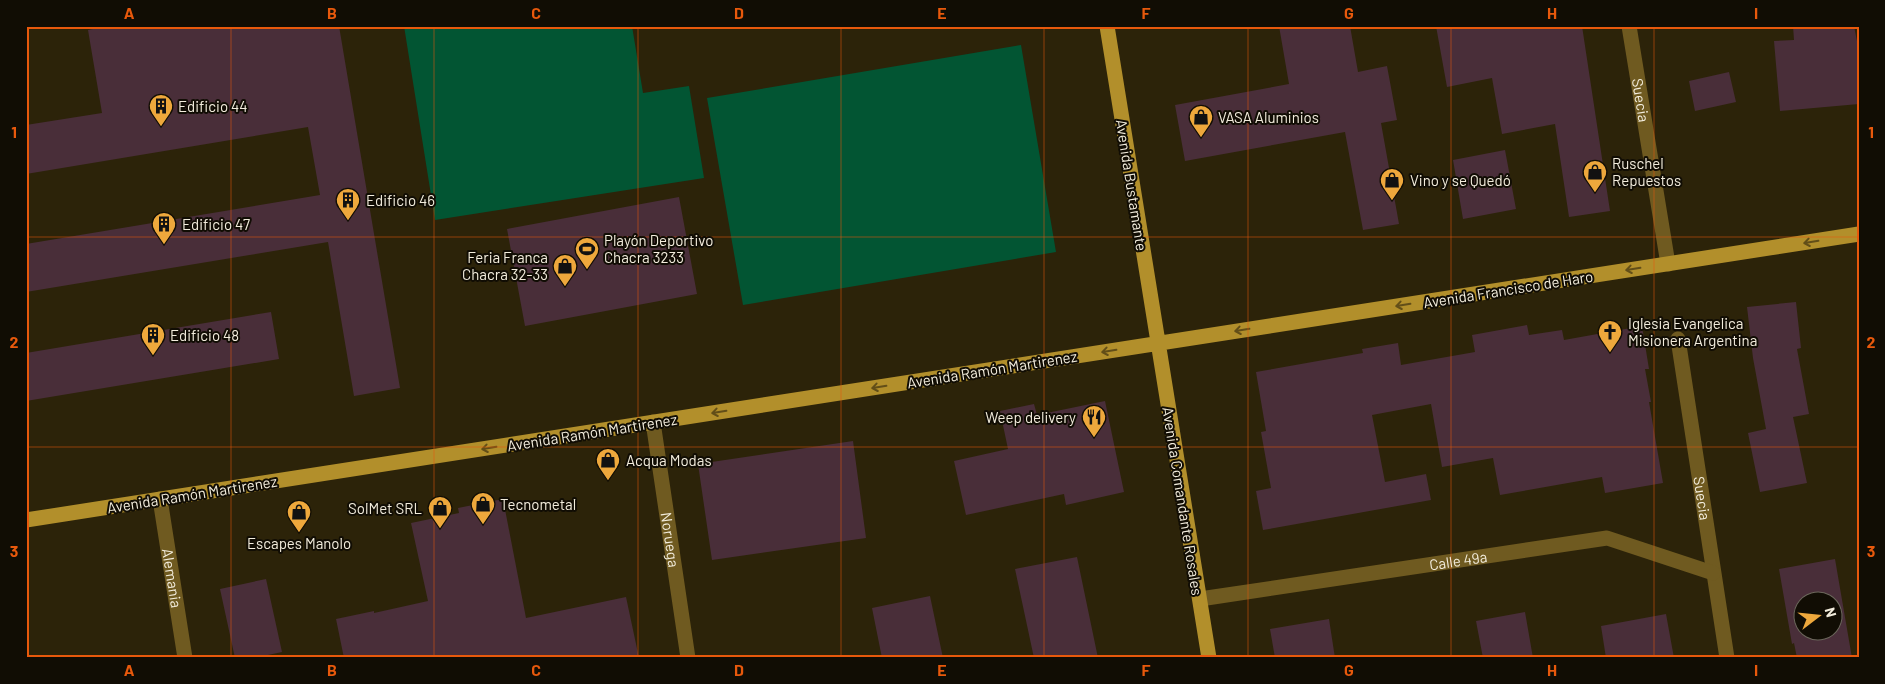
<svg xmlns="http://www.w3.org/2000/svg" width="1885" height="684" font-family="Barlow,sans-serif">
  <rect width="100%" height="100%" fill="#2c2309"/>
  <!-- green -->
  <path fill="#025533" d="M404,26h228l11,67 46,-7 15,92 -269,42z
    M1021,45l35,207 -313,53 -36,-207z"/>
  <!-- building -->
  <path fill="#492e39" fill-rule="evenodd" d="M108,26h231l61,362 -46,8 -26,-154 -302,50v-48l294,-49 -12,-68 -282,47v-49l76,-12 -14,-83z
    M1279,26h71l8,46 29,-6 10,54 -16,3 18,101 -36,6 -18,-98 -160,29 -10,-56 114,-21z
    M1436,26h146l28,185 -41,6 -14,-93 -53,10 -10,-56 -45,9z
    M1793,26h61l5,25v53l-79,7 -6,-70 20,-1z
    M1729,72l7,30 -41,9 -6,-30z
    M1505,150l11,59 -53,10 -10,-59z
    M679,197l18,97 -172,32 -18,-97z
    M1796,302l5,46 -4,1 12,65 -16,3 14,66 -47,9 -12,-59 18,-4 -13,-71 -6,-51z
    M271,312l8,47 -253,42v-48z
    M1527,325l2,10 33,-5 2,10 78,-14 7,43h-4l6,33h-2l14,81 -58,10 -3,-16 -102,18 -7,-37 -51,9 -11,-63 -59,11 13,67 41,-8 5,26 -168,30 -7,-39 15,-3 -10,-56 5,-1 -10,-59 107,-19 -1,-4 36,-6 3,22 74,-13 -3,-17z
    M1105,401l19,91 -58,13 -2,-11 -98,21 -12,-54 54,-12 -8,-38 34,-7 3,11z
    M853,441l13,97 -154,22 -14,-96z
    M503,499l23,119 100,-21 13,61h-295l-8,-39 38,-8v2l54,-12 -17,-78 48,-10 -1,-5z
    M1077,557l21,101h-64l-19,-89z
    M1835,559l17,99h-55l-3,-15 -2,1 -13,-75zM1802,602h30v30h-30z
    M266,579l16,73 -28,6h-19l-15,-69z
    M930,596l13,62h-61l-10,-50z
    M1525,612l8,46h-50l-7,-37z
    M1666,614l8,44h-68l-5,-32z
    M1329,619l6,39h-60l-5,-29z"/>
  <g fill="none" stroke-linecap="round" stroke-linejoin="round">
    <!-- minor -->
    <g stroke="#6f5a20" stroke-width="15">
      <path id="s1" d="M1629,26l39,238"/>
      <path id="s2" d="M1678,339l49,319"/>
      <path id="s3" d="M653,422l35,236"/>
      <path id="s4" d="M160,499l25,159"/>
      <path id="s5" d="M1200,599l407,-61 106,35"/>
    </g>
    <!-- major -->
    <path stroke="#b28f2b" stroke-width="15" d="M1107,26l102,632
      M26,520l1833,-286"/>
  </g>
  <!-- one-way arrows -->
  <defs><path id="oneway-shaft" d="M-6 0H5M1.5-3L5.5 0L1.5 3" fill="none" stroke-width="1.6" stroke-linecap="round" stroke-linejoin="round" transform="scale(1.25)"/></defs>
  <g stroke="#624e18">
    <use href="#oneway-shaft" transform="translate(1811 242) rotate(171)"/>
    <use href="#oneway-shaft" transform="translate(1633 269) rotate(171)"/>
    <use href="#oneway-shaft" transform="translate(1403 305) rotate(171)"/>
    <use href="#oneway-shaft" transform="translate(1242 330) rotate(171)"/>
    <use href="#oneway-shaft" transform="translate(1109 351) rotate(171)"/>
    <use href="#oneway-shaft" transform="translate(879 387) rotate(171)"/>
    <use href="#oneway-shaft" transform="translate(719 412) rotate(171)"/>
    <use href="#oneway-shaft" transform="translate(489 448) rotate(171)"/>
  </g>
  <!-- grid -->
  <path fill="none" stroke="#e8590c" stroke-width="1" stroke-opacity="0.55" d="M231,26v632M434,26v632M638,26v632M841,26v632M1044,26v632M1248,26v632M1451,26v632M1654,26v632M26,237h1833M26,447h1833"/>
  <!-- icons -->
  <defs>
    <g id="building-pin" transform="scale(1.25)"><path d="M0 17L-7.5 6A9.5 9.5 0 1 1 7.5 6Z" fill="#eea83c" stroke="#110d04"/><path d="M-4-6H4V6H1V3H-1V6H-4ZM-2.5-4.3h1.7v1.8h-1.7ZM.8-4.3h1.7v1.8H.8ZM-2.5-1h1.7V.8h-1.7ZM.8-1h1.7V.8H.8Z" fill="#111"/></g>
    <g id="shop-pin" transform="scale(1.25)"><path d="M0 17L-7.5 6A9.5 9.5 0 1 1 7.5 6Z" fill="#eea83c" stroke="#110d04"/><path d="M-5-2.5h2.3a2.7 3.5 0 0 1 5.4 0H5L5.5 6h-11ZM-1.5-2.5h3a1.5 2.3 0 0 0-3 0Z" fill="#111"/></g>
    <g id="stadium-pin" transform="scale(1.25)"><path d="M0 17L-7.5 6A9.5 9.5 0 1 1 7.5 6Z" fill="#eea83c" stroke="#110d04"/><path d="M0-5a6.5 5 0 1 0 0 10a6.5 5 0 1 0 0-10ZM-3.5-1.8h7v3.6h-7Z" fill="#111"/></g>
    <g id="church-pin" transform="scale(1.25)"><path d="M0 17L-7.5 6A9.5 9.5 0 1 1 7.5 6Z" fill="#eea83c" stroke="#110d04"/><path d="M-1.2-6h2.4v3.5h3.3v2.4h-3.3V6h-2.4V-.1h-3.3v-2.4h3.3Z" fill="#111"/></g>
    <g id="restaurant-pin" transform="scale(1.25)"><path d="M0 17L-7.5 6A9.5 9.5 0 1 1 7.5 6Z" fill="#eea83c" stroke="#110d04"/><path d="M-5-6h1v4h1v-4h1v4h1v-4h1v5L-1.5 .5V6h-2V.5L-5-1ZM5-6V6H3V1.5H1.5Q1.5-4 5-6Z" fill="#111"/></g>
  </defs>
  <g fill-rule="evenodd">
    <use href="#building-pin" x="161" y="106"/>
    <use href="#shop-pin" x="1201" y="117"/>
    <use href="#shop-pin" x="1595" y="172"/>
    <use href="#shop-pin" x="1392" y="180"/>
    <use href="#building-pin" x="348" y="200"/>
    <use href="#building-pin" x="164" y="224"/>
    <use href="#stadium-pin" x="587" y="249"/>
    <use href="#shop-pin" x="565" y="266"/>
    <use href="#church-pin" x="1610" y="332"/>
    <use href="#building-pin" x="153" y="335"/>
    <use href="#restaurant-pin" x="1094" y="417"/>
    <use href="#shop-pin" x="608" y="460"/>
    <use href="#shop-pin" x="483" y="504"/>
    <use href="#shop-pin" x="440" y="508"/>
    <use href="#shop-pin" x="299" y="512"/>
  </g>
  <g text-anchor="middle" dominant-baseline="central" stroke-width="4" stroke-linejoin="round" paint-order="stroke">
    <!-- street labels -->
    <g font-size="15" fill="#f3eddd" stroke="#110d04">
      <text stroke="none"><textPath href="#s1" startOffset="75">Suecia</textPath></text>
      <text transform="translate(1132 185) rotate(81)">Avenida Bustamante</text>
      <text transform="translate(1508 289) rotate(-9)">Avenida Francisco de Haro</text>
      <text transform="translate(992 369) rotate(-9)">Avenida Ramón Martirenez</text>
      <text transform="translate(592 432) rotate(-9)">Avenida Ramón Martirenez</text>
      <text transform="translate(192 494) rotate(-9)">Avenida Ramón Martirenez</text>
      <text stroke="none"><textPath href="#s2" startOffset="161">Suecia</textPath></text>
      <text transform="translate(1183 501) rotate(81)">Avenida Comandante Rosales</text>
      <text stroke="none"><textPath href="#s3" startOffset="119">Noruega</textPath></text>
      <text stroke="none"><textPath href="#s5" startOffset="261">Calle 49a</textPath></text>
      <text stroke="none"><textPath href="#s4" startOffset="80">Alemania</textPath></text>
    </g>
    <!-- poi labels -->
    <g font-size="15" fill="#f3eddd" stroke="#110d04" text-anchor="start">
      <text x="178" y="106">Edificio 44</text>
      <text x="1218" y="117">VASA Aluminios</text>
      <text x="1612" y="163">Ruschel<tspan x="1612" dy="17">Repuestos</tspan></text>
      <text x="1410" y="180">Vino y se Quedó</text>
      <text x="366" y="200">Edificio 46</text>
      <text x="182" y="224">Edificio 47</text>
      <text x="604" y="240">Playón Deportivo<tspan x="604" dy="17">Chacra 3233</tspan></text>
      <text x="548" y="257" text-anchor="end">Feria Franca<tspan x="548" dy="17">Chacra 32-33</tspan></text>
      <text x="1628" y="323">Iglesia Evangelica<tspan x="1628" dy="17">Misionera Argentina</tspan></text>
      <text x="170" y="335">Edificio 48</text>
      <text x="1076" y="417" text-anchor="end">Weep delivery</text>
      <text x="626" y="460">Acqua Modas</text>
      <text x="500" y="504">Tecnometal</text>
      <text x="422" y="508" text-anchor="end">SolMet SRL</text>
      <text x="299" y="543" text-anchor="middle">Escapes Manolo</text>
    </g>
  </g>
  <!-- border -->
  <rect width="1885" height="684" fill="none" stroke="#110d04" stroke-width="55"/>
  <!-- north arrow -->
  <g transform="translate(1818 616) rotate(74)"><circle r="24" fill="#110d04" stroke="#6b675b"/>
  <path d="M0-4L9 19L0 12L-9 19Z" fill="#eea83c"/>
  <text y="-8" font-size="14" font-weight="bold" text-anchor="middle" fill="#f3eddd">N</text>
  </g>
  <rect x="28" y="28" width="1830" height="628" fill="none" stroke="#e8590c" stroke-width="2"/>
  <g font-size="16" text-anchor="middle" font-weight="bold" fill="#e8590c">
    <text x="129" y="19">A</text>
    <text x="332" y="19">B</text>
    <text x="536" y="19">C</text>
    <text x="739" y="19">D</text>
    <text x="942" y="19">E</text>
    <text x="1146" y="19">F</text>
    <text x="1349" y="19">G</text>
    <text x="1552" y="19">H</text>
    <text x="1756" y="19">I</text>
    <text x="14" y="138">1</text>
    <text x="1871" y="138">1</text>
    <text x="14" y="348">2</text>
    <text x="1871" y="348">2</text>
    <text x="14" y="557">3</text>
    <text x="1871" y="557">3</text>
    <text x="129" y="676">A</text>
    <text x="332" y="676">B</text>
    <text x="536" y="676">C</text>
    <text x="739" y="676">D</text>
    <text x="942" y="676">E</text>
    <text x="1146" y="676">F</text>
    <text x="1349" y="676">G</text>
    <text x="1552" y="676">H</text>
    <text x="1756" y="676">I</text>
  </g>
</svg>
